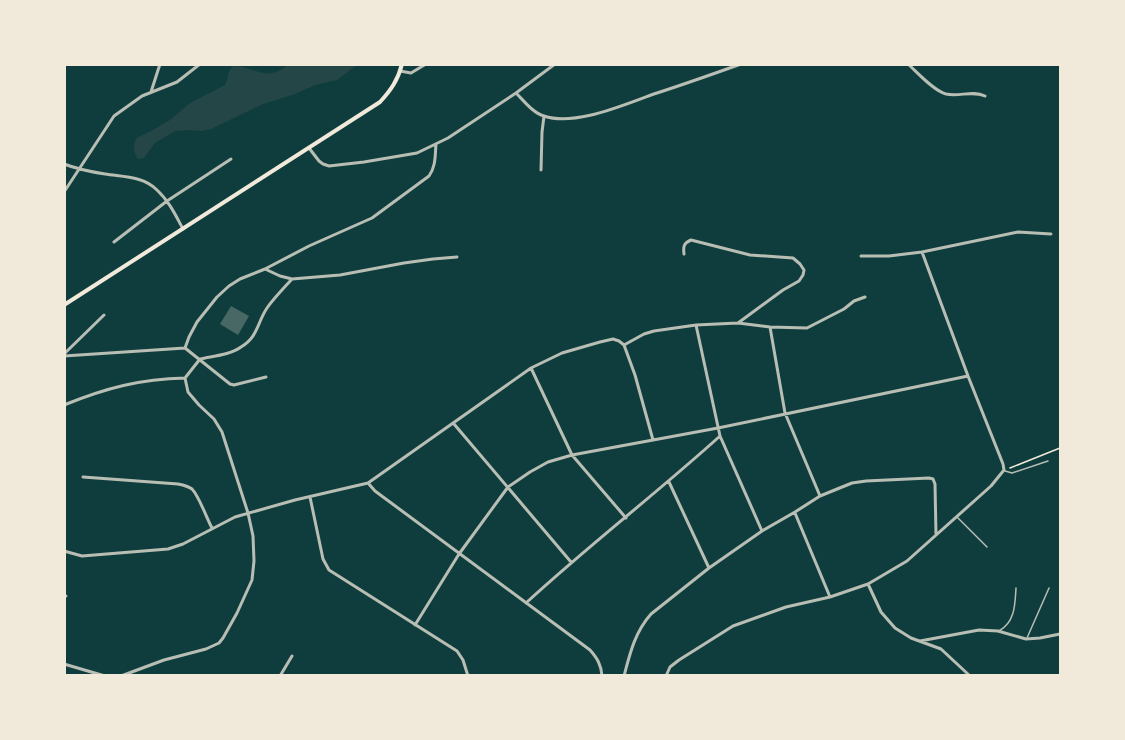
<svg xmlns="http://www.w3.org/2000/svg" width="1125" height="740" font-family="Karla,sans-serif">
  <rect width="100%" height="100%" fill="#0f3d3e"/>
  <!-- green -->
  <path fill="#244646" d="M289,64l68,1 -20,15 -22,5 -20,9 -32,10 -52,25 -10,2 -12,-1 -14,1 -20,12 -11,15 -6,1c-4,-5 -6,-15 -1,-21l14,-7 19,-11 20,-17 35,-18c4,-7 2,-13 8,-19 22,0 32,18 56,-2z"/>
  <!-- building -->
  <path fill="#486865" d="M231,306l18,10 -11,19 -18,-11z"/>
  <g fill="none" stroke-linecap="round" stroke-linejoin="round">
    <!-- path -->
    <path stroke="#f1e9da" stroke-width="1.5" d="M1010,468l50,-20"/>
    <!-- service -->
    <path stroke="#b8beb3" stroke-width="1.5" d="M1005,471l7,2 36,-12
      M957,517l30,30
      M999,631c16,-9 16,-26 17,-43
      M1027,638l22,-50"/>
    <!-- minor -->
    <path stroke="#b8beb3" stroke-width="3" d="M908,64c10,9 26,27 38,30 14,3 26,-4 39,2
      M400,71l11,2 15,-9
      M151,92l9,-28
      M516,93c8,8 17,20 28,23 32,11 83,-13 113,-23 28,-9 56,-19 84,-29
      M309,148l10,13 4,3 6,2 35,-4 53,-9 31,-15 68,-45 39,-29
      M64,164c13,5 28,8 41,10 18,3 38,2 52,16 12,11 19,26 26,39
      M541,170l1,-38 2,-16
      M64,192l50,-76 28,-20 35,-14 23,-18
      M114,242l53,-41 64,-42
      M684,254c-1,-8 0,-11 7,-14l59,15 43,3 7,6 4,6 -1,5 -4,6 -16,9 -45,33
      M861,256h28l33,-4 96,-20 33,2
      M265,269l15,7 12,3 48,-4 64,-12 29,-4 24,-2
      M696,325l24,111 42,95
      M770,327l15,86 35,83
      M624,345l20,-11 10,-3 42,-6 42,-2 32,4 37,1 37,-19 10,-8 11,-4
      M624,345l11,30 18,65
      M185,348l4,-11 8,-15 20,-25 12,-11 11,-7 25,-10 44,-23 63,-28 57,-42c7,-10 6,-20 7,-32
      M64,354l40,-39
      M64,356l121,-8 45,36 4,1 32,-8
      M200,359c13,-3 30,-4 41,-12 17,-10 16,-24 26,-39 7,-10 16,-19 25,-29
      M531,368l41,87 54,63
      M64,405c42,-17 76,-26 121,-27
      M454,424l117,138
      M83,477l95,7c5,1 10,2 14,5 7,7 15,30 20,39
      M669,482l40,86
      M368,483l7,8 215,159c7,8 11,14 12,26
      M310,497l13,62 6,11 128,81 6,9 5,16
      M795,513l35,84
      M64,551l18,5 86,-7 15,-5 52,-27 60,-17 73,-17 163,-115 31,-15 38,-11 13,-3 6,2 5,4
      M868,584l13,28 14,16 16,10 30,11 29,27
      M64,596h2
      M526,603c63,-58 131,-110 194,-167
      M415,625l44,-71 49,-67 22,-15 18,-10 24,-7 146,-27 250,-52
      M920,641l59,-11 19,1 28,8 14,-1 20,-4
      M64,664l41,12
      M121,676l43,-16 42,-11 13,-6 4,-5 14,-25 15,-33 2,-19 -1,-25 -5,-23 -26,-81 -8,-13 -15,-14 -11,-13 -3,-14 15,-19
      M280,676l12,-20
      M624,676c6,-23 11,-44 27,-62l58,-46 53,-37 33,-19 25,-16 32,-13 14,-2 63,-3 4,1 2,5 1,51
      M666,676l4,-9 9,-7 54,-34 53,-19 44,-10 38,-13 39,-23 84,-75 13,-16 -1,-6 -35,-88 -46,-124"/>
    <!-- secondary -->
    <path stroke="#f1e9da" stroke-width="4" d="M64,305l316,-203c11,-12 18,-22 22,-38"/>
  </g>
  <!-- border -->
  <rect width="1125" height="740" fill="none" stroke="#f1e9da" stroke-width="132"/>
</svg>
